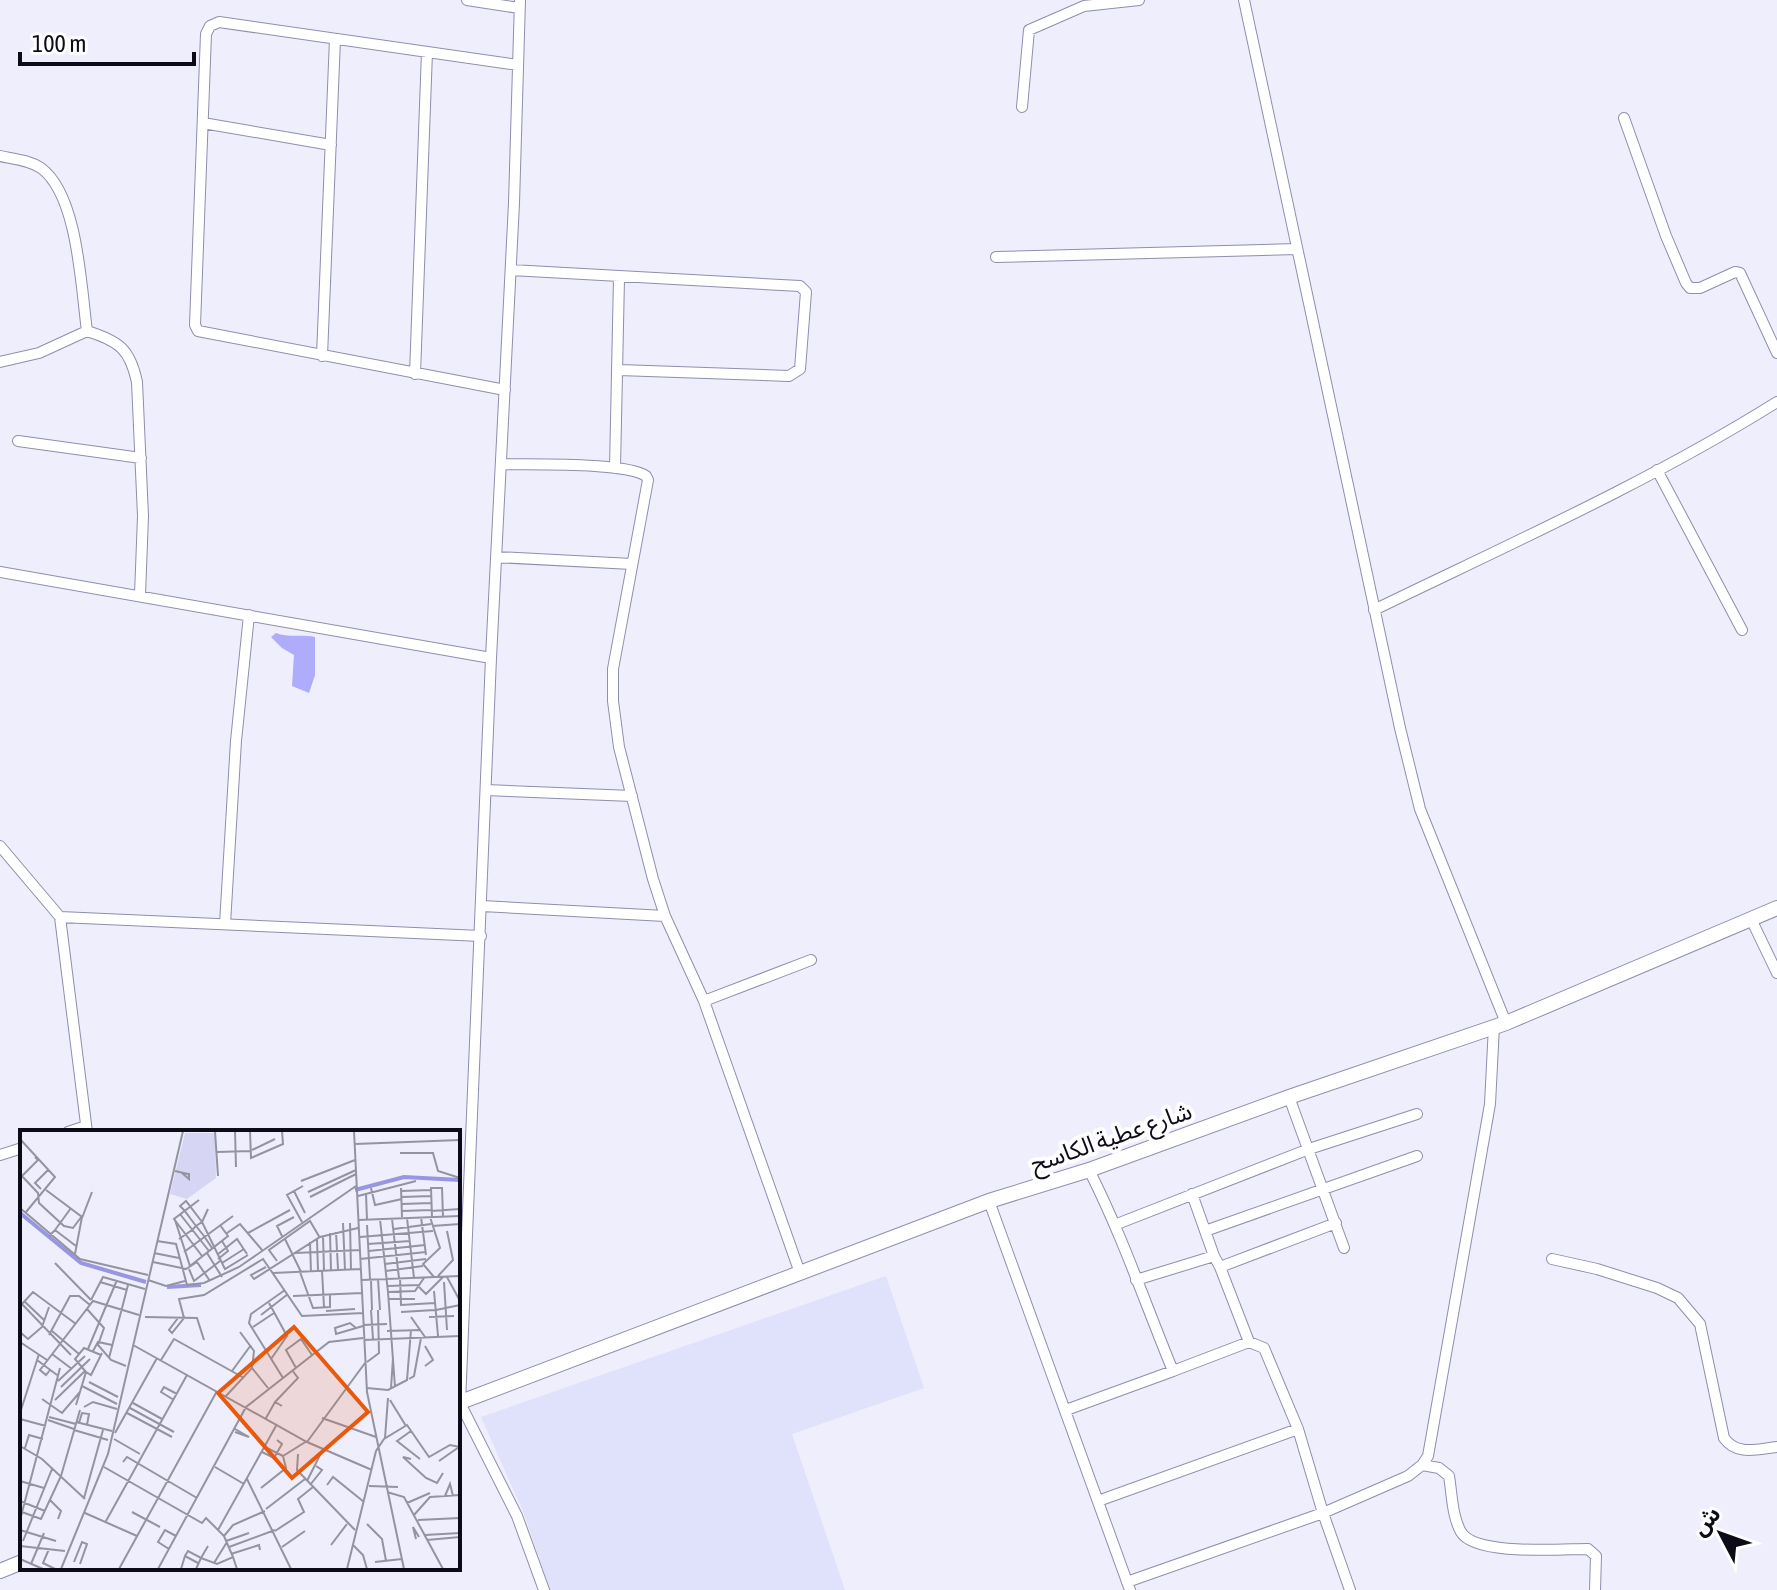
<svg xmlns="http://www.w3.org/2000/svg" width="1777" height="1590" font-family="'Asap Condensed','Noto Sans Arabic',sans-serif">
  <rect width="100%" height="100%" fill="#eeeefc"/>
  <!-- built -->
  <path fill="#e0e1fa" d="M886,1276l38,112 -132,46 53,156h-295l-27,-79 -42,-94z"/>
  <!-- forest -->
  <path fill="#afacfc" d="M276,633c12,5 26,1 39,4v38l-6,18 -17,-7 2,-31 -12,-7 -11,-11z"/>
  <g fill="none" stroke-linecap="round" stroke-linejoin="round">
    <!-- street casing -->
    <g stroke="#8e8eae" stroke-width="12">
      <path id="street" d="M467,0l52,8
        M520,0l-6,203 -23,455 -31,745 57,113 27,74
        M1244,0l156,728 20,81 86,214
        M1022,107l7,-77 55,-24 55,-6
        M1624,118l42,118 20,47 4,5h10l35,-16 5,1 37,80
        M203,123l128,22
        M0,156c14,3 29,4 41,12 37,27 40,119 46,163
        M996,257l300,-8
        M511,270l289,16 6,6 -6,77 -11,7 -170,-6
        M322,356l13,-317
        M0,362l39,-9 48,-22c32,10 43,18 50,51l6,134 -3,79
        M415,374l12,-322
        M505,390l-307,-59 -3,-6 11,-291 4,-8 9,-4 299,43
        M18,441l123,17
        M501,464c29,1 125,-2 145,12l2,4 -35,189v32l6,46 34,132 12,37 39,85
        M615,468l4,-190
        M1657,470l85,160
        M496,557l136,7
        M0,572l491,86
        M1374,610c136,-66 275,-128 403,-208
        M486,790l146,6
        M0,846l60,71 27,215
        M482,906l183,10
        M60,917l421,19
        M1751,919l26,54
        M225,924l11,-183 13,-126
        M1289,1097l55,151
        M68,1132l18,-6
        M0,1155l22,-7
        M1192,1194l22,62
        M989,1201l141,389
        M1117,1224l192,-75 108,-35
        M1205,1231l212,-75
        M1552,1259l45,10 60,19 21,10 22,26 24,114c13,18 33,11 53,9
        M1220,1267l29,75
        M800,1273l-96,-272 107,-41
        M1136,1280l78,-24 6,11 116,-44
        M1173,1371l76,-29 15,6 34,81 25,84 27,77
        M1066,1410l107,-39c-28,-68 -51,-136 -84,-201
        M1422,1465l6,-9 62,-352 4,-78
        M1098,1501l200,-72
        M1127,1582l196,-69 85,-37 14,-11 17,3 10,8c3,18 3,40 12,56 14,24 100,17 127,17l8,7 -1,34"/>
    </g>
    <!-- secondary casing -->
    <g stroke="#8e8eae" stroke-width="16">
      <path id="secondary" d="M458,1403l531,-202 100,-31 200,-73 217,-74 271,-115
        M0,1571l22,-9"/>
    </g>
    <!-- street -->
    <use href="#street" stroke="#fff" stroke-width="10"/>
    <!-- secondary -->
    <use href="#secondary" stroke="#fff" stroke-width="14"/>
  </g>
  <g text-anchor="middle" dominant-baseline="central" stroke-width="8" stroke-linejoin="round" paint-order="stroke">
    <!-- street labels -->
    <g font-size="24" fill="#0c0b17" stroke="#fdfdfd">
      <text transform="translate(1111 1137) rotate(-19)">شارع عطية الكاسح</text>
    </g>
  </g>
  <!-- overview -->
  <g transform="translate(20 1130)">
    <rect width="440" height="440" fill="#eeeefc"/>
    <path d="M165,3h30l1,45 -29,21 -17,-5z" fill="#d6d6f4"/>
    <path fill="none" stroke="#9895e3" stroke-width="4" d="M335,60l49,-13 56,3M0,83l61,50 65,19M147,157l34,-2"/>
    <path fill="none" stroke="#9493a0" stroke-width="2" d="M163,1h55M195,1l3,45M215,1l1,36M230,1l1,27 32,-14 -1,-13M334,1l13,261 37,177M0,9l35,38 -29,35M335,14l105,-4M232,20l23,-11M197,22l34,-1M380,23h33l5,18 22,7M155,41l13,3h1v5l-7,-6M0,44l18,19 1,10 25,23 9,2 9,-12M2,46l16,-16 -3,-3M281,51l54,-21M351,58l4,17 27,-6M381,58l1,29M21,59l-6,-6 14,-14M26,60l36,27 -7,37M274,61l11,22M381,61l30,-1M288,62l48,-22M346,64l1,26M338,66l58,-15M290,67l46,-23M382,67l29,-1M179,70l-25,19 28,37M382,74l29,-1M0,78l60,51 68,16M188,79l-6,13 23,47 23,-14M382,81l29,-1M411,81l29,-2M160,84l29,37M401,87l5,38M410,87l10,31 -17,16 11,13M412,87l-1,-29h11l1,29M62,88l10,-26M387,88l7,60M360,89l8,73 27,-1 9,-13M372,89l7,59M155,90l15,46 38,-30 -8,-11M338,90l102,-4M282,92l-15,-27 16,-9M323,93l2,47M330,93l1,47M347,95l3,54M412,96l28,-2M374,99l37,-5M35,100l16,-22M316,102l2,37M207,103l13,-9 22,26M228,103l42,-23M310,103l1,38M29,106l6,-6 21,16M262,106l-5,-10 17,-9M303,106l1,34M340,107l73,-6M159,109l13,-9 4,-4 6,-4 -16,-21 -6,5 4,4 12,16 8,10 8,12M265,109l16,33M297,109l1,32M137,111l19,3 11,41 17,-2 35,-16 117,-81M290,112l1,30M348,114l42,-3M349,121l56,-6M164,122l49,-36M134,123l25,5M187,123l15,24M275,123l65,-3M197,125l20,-16 10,15M198,129l10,-8 -6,-10M340,129l66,-7M257,131l-8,-11 41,-29 10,17M133,132l33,7 11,-7 13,19M35,133l36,37M202,133l22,-14M365,134l41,-5M246,137l-15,8 3,4 66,-42 38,-9M169,139l5,12 26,-20M302,141l2,36M366,141l37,-5M280,142l13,36 17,-1v-13M253,143l88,-4M418,146l15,-16 -6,-29M427,147l13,24M380,148l1,27 34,-2M358,149l2,31M128,150l18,6 19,-5M342,150l98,-4M351,151l1,29M80,152l27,8M424,152l3,48M367,156l33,-1M399,157l7,7 17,-17M414,161l4,45M368,162l7,95M273,166l69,-3M368,169h27M71,170l12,-23 42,12M4,171l20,19M0,172l51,53M249,173l18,33 -16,23M2,174l11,-12 43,32M67,179l17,19 -6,17 13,15 15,6M351,180l2,29M416,180l24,-5M306,181l29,-2M381,182l34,-2M241,185l27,-21M125,187l52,1 7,22M391,187l14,20M409,187l25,-1M158,188l-9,12 3,3 12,-15 -5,-19 25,-4 59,-36 39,57 61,-3M343,195l24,-1M233,197l21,-14M336,198l-6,-5 -15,5 1,6 27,-8M32,201l27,23M367,201l34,-1M0,202l8,7 14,-12 7,-20M29,205l21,-39h9l11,9M344,210l96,-4M0,212l27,18M113,215l174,97 65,28M405,216l8,14 -8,6M68,219l29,-69M73,221l5,-9 14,3M32,224l20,15M89,228l19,-73M17,230l20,15M141,230l13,-21 70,39M347,232l12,-9 -1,-43M232,238l16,20M276,238l-10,-18 15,-11 11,16M30,240l-4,5 -6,-5 53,-69 46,14M212,241l19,-26M66,242l5,3 11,-22M263,248l-34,-55 2,-9 34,-24M389,249l5,-3 7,-38M38,251l27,-25M69,252l29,15M62,256l35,18M41,257l29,-28M347,258l21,2 19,-10 4,-50M371,258l2,-30M206,266l26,-28 2,-17 -14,-19M22,269l20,14 18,-21M35,270l30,-29M154,270l-13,-8 3,-5 13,7M370,270l16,26M255,272l23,-24 -6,-8M113,273l29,16M56,275l10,-33 -11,-13 9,-11 17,7M64,277l9,-5 24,7M110,278l44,24M0,283l19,-59M107,283l45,24M29,287l27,7M246,288l9,-16 7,4M302,288l54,19M0,289l26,7M28,290l26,9M56,292l36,9M59,293l3,-10 7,1 -2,11M215,299l14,8 -14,-5M54,300l34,10M391,301l-14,10 23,18M95,303l42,-75M365,308l3,-40M94,309l26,15M287,312l58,-79M0,316l22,13 43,40M5,318l4,-13 14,4M242,322l12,6 8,-14 -5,-4M278,324l-1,16 58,60M263,326l24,-15M391,329l-8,-2 23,21 11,5 6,-10M419,331l20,-14M103,332l4,-5 70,41M84,337l98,56 4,-5 18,18 9,21M195,337l29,17M227,349l44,90M0,351l24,7M287,351l16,-32M290,355l12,-15 -6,-4M307,355l6,-8 31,25M349,356l29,1M241,358l25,-20 -3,-12 -18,-9M367,362l17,5 39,72M425,366l5,-12 3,12M64,368l19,-68M30,370l11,11 -3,8M0,371l25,10M387,373l23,-10M246,379l39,-30M2,382l19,7 20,-43 19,-66M112,382l28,15M65,383l52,23M394,385l16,-18 30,-2M0,390l40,-152M398,390l42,-2M86,391l81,-146M347,394l15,15 4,22M0,400l36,11M198,400l59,-106M255,401l29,-19 -6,-13 15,-12M405,405l35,-2M204,406l9,-11 32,-14M396,409l-3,-12 6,10M407,410l33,-3M3,411l29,-72M206,411l23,-8M311,415l16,-21M333,415l10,10 4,14M0,416l45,5M209,417l46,-17M262,417l23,-16M29,419l-6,14 12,6M149,419l-11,-7 7,-12 11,6M211,424l28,-9 1,5M165,426l3,-5 13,7 7,-12M0,429l23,10M54,432l8,-20 5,2 -7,20M355,432l27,-3M194,433l13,-21M11,434l13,-31M41,439l47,-115 75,-323M99,439l98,-178M138,439l88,-162 83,-65 34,-4M161,439l4,-13 13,7M176,439l5,-11 16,6 16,-7 4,12M327,439l29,-118 8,-12 23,-14 22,32 21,-12 10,2"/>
    <path fill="#e8590c" fill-opacity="0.15" stroke="#e8590c" stroke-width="4" d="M274,197l74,85 -76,66 -74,-85z"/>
    <rect width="440" height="440" fill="none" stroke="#0c0b17" stroke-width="4"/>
  </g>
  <!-- north arrow -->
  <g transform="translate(1721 1534) rotate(311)" stroke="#fdfdfd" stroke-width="6" paint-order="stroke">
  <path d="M0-6L14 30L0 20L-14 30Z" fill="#0c0b17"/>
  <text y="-12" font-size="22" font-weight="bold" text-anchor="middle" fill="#0c0b17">ش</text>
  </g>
  <!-- scale -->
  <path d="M20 52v12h174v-12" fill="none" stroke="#0c0b17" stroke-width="4"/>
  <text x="32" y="52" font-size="24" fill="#0c0b17" stroke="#fdfdfd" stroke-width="6" paint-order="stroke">100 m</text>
</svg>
